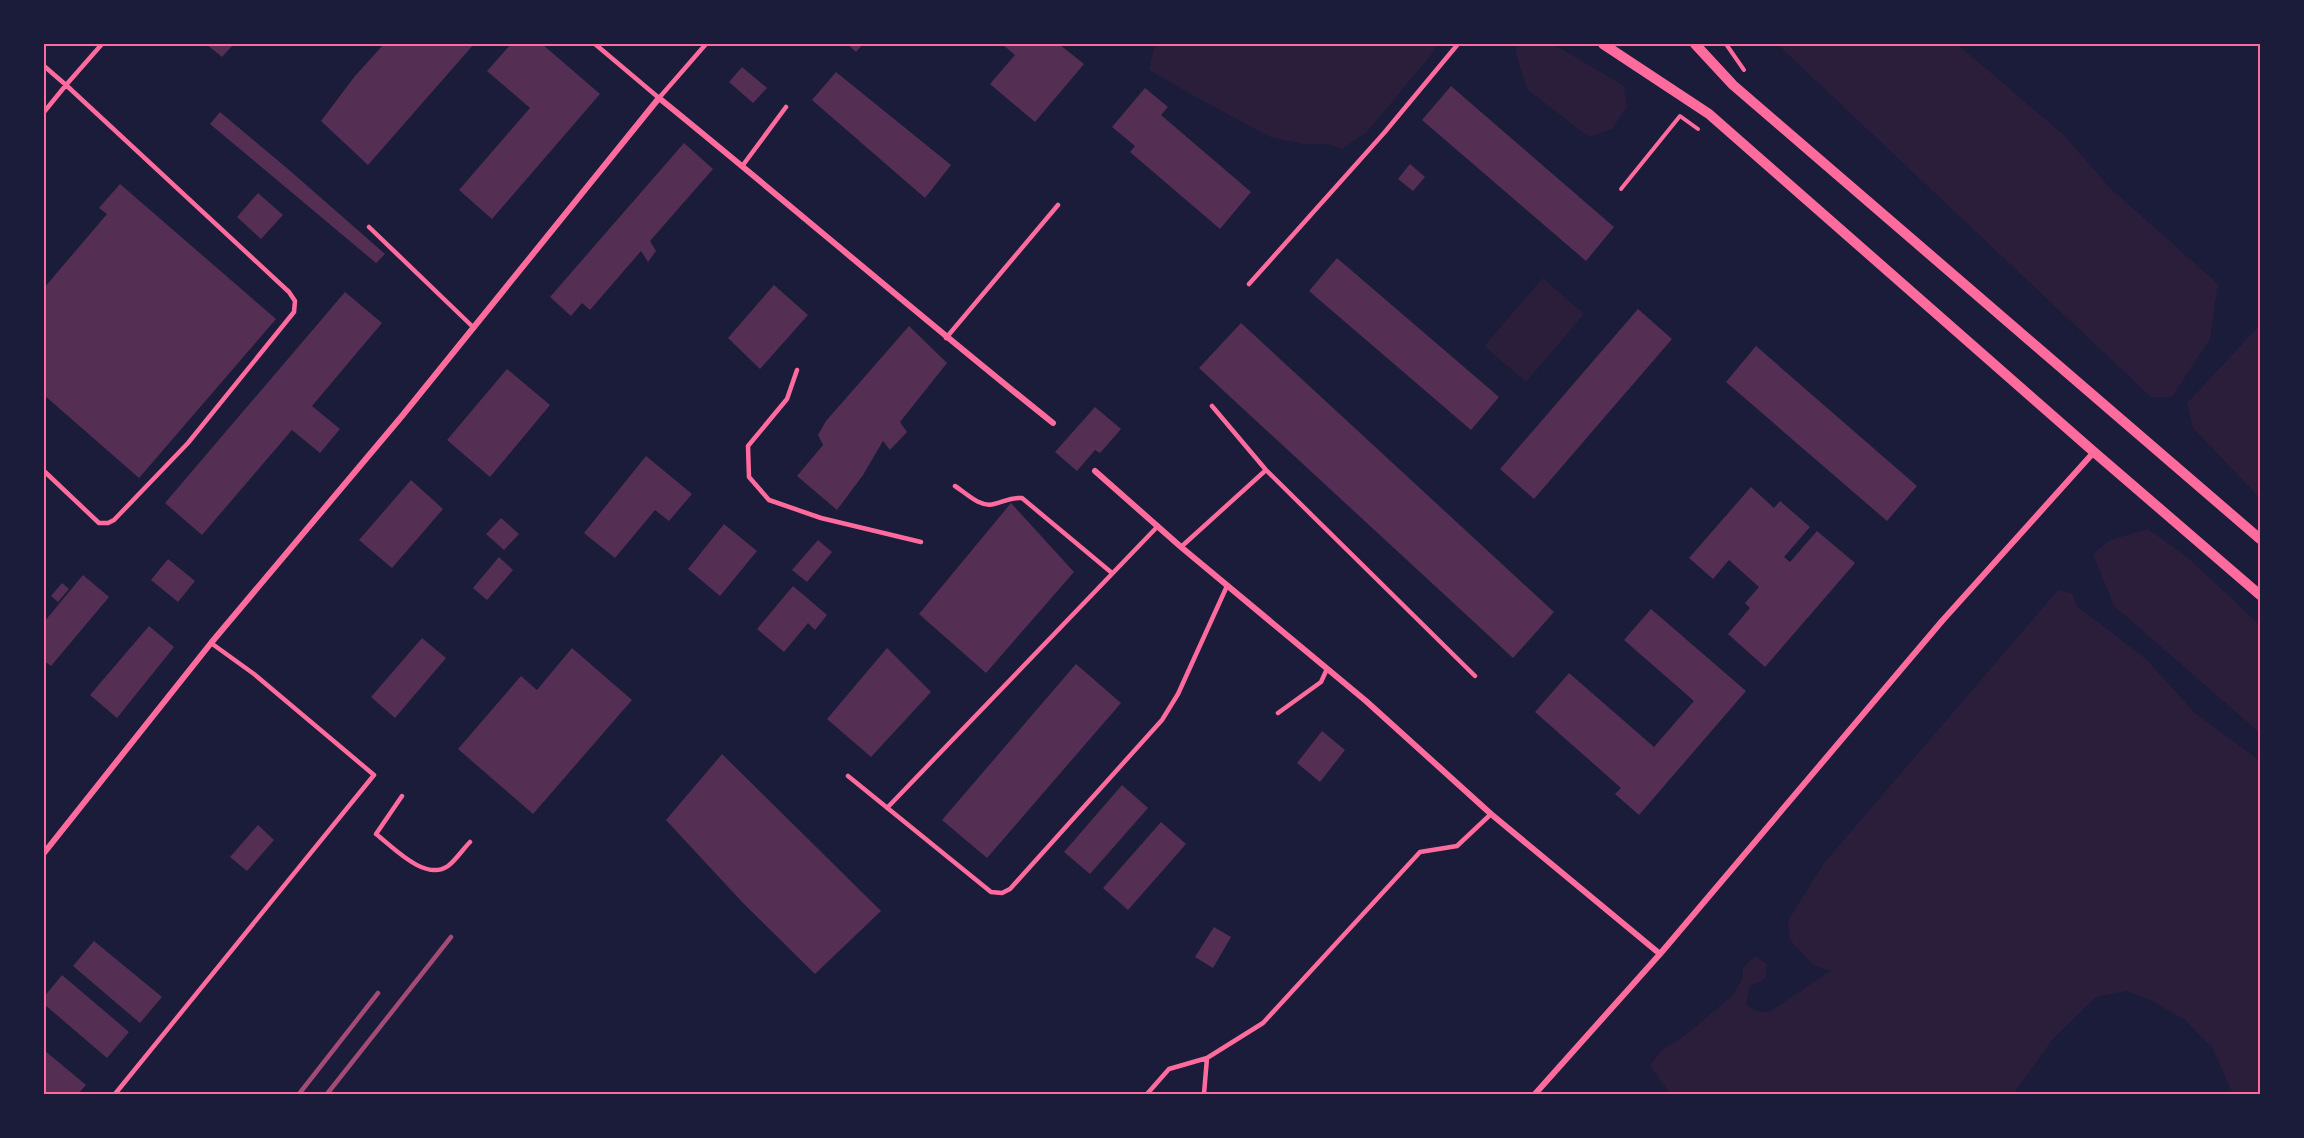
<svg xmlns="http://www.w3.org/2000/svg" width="2304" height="1138" font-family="'Noto Sans',sans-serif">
  <rect width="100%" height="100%" fill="#1b1b3a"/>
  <!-- green -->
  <path fill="#2a1e3b" d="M1155,44h282l-7,12 -63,76 -25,17 -14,-5h-25l-33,-7 -85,-46 -36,-21z
    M1517,44h36l71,42 3,21 -15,22 -23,8 -62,-48 -11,-35z
    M1777,44h180l109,93 44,51 108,96 -8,55 -38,58h-21z
    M1543,278l41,36 -58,68 -42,-36z
    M2260,325v173l-67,-70 -6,-25z
    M2148,529l39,28 73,68v108l-146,-127 -21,-52 17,-14z
    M2058,590l14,3 5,13 70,54 47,52 66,49v333h-27l-20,-45 -28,-29 -35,-20 -23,-9 -31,6 -43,42 -40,55h-343l-20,-29 12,-15 25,-16 46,-39 9,-15 1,-12 12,-12 12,8 -2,15 -15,7 -4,19 10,6 13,1 61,-41 -17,-6 -23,-25 -2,-19 36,-58z"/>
  <!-- building -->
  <path fill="#542f53" d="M206,44h28l-12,13z
    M384,44h90l-106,121 -47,-44 34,-45z
    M511,44h31l58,50 -108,125 -33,-29 71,-82 -43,-37z
    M847,44h16l-7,8z
    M1002,44h57l25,20 -49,58 -45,-38 25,-29z
    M742,67l25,21 -14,15 -24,-21z
    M836,72l115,93 -26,33 -113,-98z
    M1451,86l163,141 -28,34 -164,-141z
    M1145,88l23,19 -7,8 90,77 -31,37 -90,-77 5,-6 -23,-19z
    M220,112l68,57 97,85 -9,9 -166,-139z
    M684,143l29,26 -63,72 6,10 -8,11 -7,-11 -51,59 -8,-7 -11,13 -21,-19z
    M1410,164l15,13 -12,14 -15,-12z
    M120,184l156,135 -137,159 -95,-83v-107l63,-74 -8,-6z
    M258,193l25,22 -22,24 -24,-22z
    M1337,258l162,139 -28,33 -162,-139z
    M774,285l34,30 -48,54 -32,-31z
    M345,292l37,31 -70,83 28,23 -20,24 -28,-23 -90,105 -37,-32z
    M1638,309l34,30 -138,160 -34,-30z
    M1241,323l313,289 -41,46 -314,-290z
    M909,326l38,37 -47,59 7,10 -17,18 -7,-9 -20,34 -26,35 -40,-34 26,-31 -5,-10 8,-14z
    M1756,346l161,140 -30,35 -161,-139z
    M507,369l43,36 -60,72 -43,-37z
    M1095,407l26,22 -21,24 -5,-3 -18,21 -22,-19z
    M646,456l46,38 -23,27 -14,-11 -40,48 -31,-25z
    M411,480l32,29 -51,59 -33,-28z
    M1751,487l23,21 6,-7 30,26 -26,30 6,5 27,-31 38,32 -90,104 -37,-33 22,-26 -5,-5 14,-16 -30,-27 -16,19 -24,-21z
    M1011,503l63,69 -88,101 -67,-59z
    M501,518l18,16 -15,16 -18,-16z
    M724,524l33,27 -37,45 -32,-27z
    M818,540l14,12 -25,30 -15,-12z
    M499,557l14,13 -26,30 -14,-12z
    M168,559l27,22 -17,21 -27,-22z
    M83,575l26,22 -58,69 -7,-5v-39z
    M62,583l7,6 -11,13 -7,-6z
    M793,586l34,29 -12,15 -7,-7 -24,29 -27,-23z
    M1651,609l95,82 -107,124 -24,-21 6,-6 -86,-76 34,-39 85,74 40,-46 -70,-61z
    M149,626l25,21 -57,71 -27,-23z
    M422,638l24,20 -51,60 -24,-21z
    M572,648l60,52 -99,114 -75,-65 63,-73 16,14z
    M887,648l44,44 -60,65 -44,-38z
    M1076,664l45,39 -134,155 -45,-38z
    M1322,731l23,19 -25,32 -23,-19z
    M722,754l159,157 -66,63 -73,-72 -76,-82z
    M1122,785l26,23 -58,66 -26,-22z
    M1161,822l25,22 -58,66 -25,-22z
    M258,825l16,15 -27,31 -17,-14z
    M1214,927l17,10 -18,31 -18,-11z
    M94,941l68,56 -22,26 -67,-57z
    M62,975l67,57 -22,26 -63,-54v-7z
    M44,1050l42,35 -8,9h-34z"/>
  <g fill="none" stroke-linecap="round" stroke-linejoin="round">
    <!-- path -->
    <path stroke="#ff6b9d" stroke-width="4" d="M1726,44l18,26
      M1621,189l59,-73 18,13"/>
    <!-- service -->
    <path stroke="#ff6b9d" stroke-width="4.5" d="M595,44l64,54 47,-54
      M44,66l22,19 36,-41
      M44,112l22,-27 223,207 6,9 -1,11 -106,131 -74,77 -6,3h-9l-55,-52
      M743,165l43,-58
      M369,227l105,101
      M1249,284l135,-151 74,-89
      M946,338l112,-133
      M797,370l-10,29 -39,47 1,31 20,23 52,18 100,24
      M1212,406l54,64 209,206
      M955,486c11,7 25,22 39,18 10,-2 16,-7 28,-6l90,75
      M1181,547l85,-77
      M1278,713l43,-31 6,-13
      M848,776l143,116 11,1 8,-4 152,-169 16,-26 49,-108
      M402,796l-26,38c17,13 49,48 72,32 8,-6 15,-17 22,-24
      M887,808l271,-282
      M115,1094l259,-319 -120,-101 -43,-31
      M1147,1094l22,-25 38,-11
      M1204,1094l3,-36 56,-35 157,-171 37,-6 34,-32"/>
    <!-- minor -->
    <path stroke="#ff6b9d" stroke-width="6" d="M1095,471l86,76 185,154 125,113 169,140
      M44,853l167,-210 191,-227 257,-318c132,107 261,219 394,325
      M1535,1094l125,-140 282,-333 152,-169"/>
    <!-- tertiary -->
    <path stroke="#ff6b9d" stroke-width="10" d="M1603,44l106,70 385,338 166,143
      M1695,44l38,41 527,454"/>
    <!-- rail -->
    <path stroke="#a44b75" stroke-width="4.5" d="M299,1094l79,-101
      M327,1094l124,-157"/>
  </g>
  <!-- border -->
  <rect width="2304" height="1138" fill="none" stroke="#1b1b3a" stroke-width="90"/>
  <rect x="45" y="45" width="2214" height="1048" fill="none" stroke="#ff6b9d" stroke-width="2"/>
</svg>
